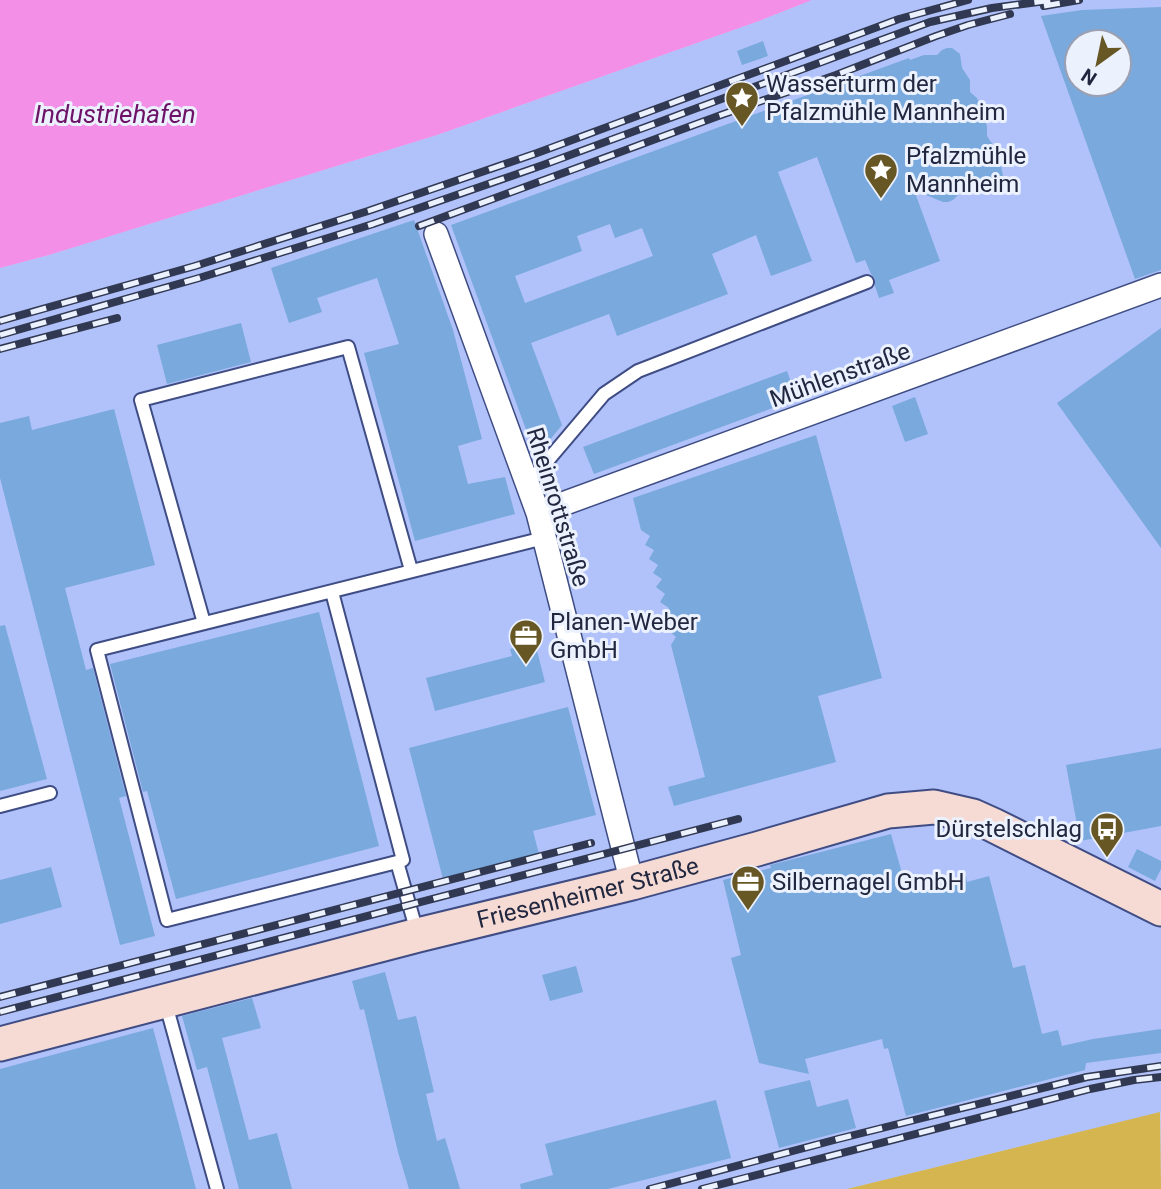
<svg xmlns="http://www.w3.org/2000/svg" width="1161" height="1189" font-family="Roboto,sans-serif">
  <rect width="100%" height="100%" fill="#c3cff6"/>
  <!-- built -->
  <path fill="#b1c2fa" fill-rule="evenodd" d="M812,0h349v1112l-314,77h-847v-921l49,-13 388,-120 322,-114zM1077,42h42v42h-42z"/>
  <!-- green -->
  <path fill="#d5b550" d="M1160,1112l1,77h-314z"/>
  <!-- water -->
  <path fill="#f48fe7" d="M0,0h812l-53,21 -322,114 -388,120 -49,13z"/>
  <!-- building -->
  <path fill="#79a9dd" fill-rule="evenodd" d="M1161,7v263l-26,9 -94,-263 41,-6zM1077,42h42v42h-42z
    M763,41l5,15 -26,9 -5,-14z
    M947,48h5l8,6 2,14 8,12v12l7,6 2,5v12l6,6 2,5v10l8,12v12l6,6 2,10 -6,8 -4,2h-11l-7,6 -5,2h-11l-6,6 -5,2h-5l-29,-12 26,71 -51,19 5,13 -15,5 -4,-12v-7l-4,-5 -6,-14 -9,3 -39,-106 -39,15 34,89 -41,15 -15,-41 -44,19 16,40 -111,42 -8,-22 -78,29 31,82 -26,32 -85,-232 458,-167 1,2 14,-5h13l5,-5zM610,224l5,14 27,-10 11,28 -128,47 -10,-27 67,-25 -5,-15z
    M414,220l39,110 29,109 -24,7 10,38 37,-7 10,37 -100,27 -51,-188 35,-9 -22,-66 -60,20 5,14 -33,11 -18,-55z
    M241,323l10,39 -84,22 -10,-39z
    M1161,328v220l-104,-145z
    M787,371l10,28 -203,75 -11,-27z
    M915,397l13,37 -23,8 -13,-36z
    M114,409l41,156 -90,23 21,82 7,-2 33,128 -7,2 36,138 -35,9 -120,-467v-55l29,-7 3,14z
    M816,435l66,243 -64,18 18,66 -162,44 -6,-19 37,-10 -34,-132 5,-8 -8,-7 5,-8 -9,-6 5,-8 -9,-6 5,-8 -9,-7 6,-8 -9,-6 5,-8 -9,-6 5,-9 -9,-5 5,-9 -9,-6 -8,-32z
    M319,612l60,234 -203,53 -29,-108 -4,1 -33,-128z
    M5,625l42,154 -47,12v-165z
    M535,643l10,39 -110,29 -9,-33 86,-22 -2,-7z
    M568,707l28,108 -63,16 6,23 -96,25 -34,-131z
    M1161,748v78l-81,15 -14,-76z
    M891,834l16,57 59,-15 1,6 22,-6 24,92 12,-3 17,69 16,-4 4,16 31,-7 68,-10v24l-75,10 -1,7 -179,46 -18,-68 -4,1 -2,-10 -77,20 4,15 -50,-11 -28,-105 10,-3 -18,-75 48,-12 -1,-3z
    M1137,849l24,12v8l-6,12 -27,-14z
    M51,867l11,40 -62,17v-44z
    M576,966l7,26 -33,9 -8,-26z
    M385,972l13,48 18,-4 18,76 -8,2 11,47 8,-3 15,51h-51l-11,-37 -34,-143 -4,1 -8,-29z
    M252,998l9,30 -39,10 27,102 28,-7 15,56h-53l-32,-122 -10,3 -15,-54z
    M153,1028l43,161h-196v-120z
    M810,1080l7,27 31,-8 8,29 -77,20 -15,-57z
    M716,1100l15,58 -123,31h-87l-1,-5 33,-9 -8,-31z"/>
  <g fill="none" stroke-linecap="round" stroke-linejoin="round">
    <!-- lane casing -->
    <g stroke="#3f4d84" stroke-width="16">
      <path id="lane" d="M527,485l77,-91 34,-23 229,-89
        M332,592l71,268 -6,2 20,70
        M204,623l-63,-223 207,-53 63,223
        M0,806l50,-13
        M397,862l-230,58 -70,-270 447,-112
        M165,1001l52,188"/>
    </g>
    <!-- street casing -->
    <g stroke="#3f4d84" stroke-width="26">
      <path id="street" d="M436,234l102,279 94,370
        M538,513l623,-228"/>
    </g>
    <!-- secondary casing -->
    <g stroke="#3f4d84" stroke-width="37">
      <g id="secondary">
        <path id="s1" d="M0,1044l418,-109 214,-52 125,-34 131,-38 46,-4 39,9 20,9 168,84"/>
      </g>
    </g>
    <!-- lane -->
    <use href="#lane" stroke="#fff" stroke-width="12"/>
    <!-- street -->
    <use href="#street" stroke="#fff" stroke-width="23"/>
    <!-- secondary -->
    <use href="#secondary" stroke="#f6dad4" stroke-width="33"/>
    <!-- rail casing -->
    <g stroke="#313852" stroke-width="8">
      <path id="rail" d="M1044,6l35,-6
        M419,226l302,-111 115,-40 100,-39 32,-11 42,-11
        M0,321l195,-55 173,-55 169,-58 362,-134 69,-19
        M0,335l199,-57 174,-54 170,-59 387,-143 62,-14 61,-8
        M0,349l117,-31
        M0,997l591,-154
        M0,1012l738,-193
        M650,1189l188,-50 249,-62 74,-11
        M702,1189l388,-100 44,-9 27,-3"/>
    </g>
    <!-- rail -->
    <use href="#rail" stroke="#ecf1fe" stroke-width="5" stroke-dasharray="16" stroke-linecap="butt"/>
  </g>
  <!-- icons -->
  <defs>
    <g id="sight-pin" transform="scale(1.75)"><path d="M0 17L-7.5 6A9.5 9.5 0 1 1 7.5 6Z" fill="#675724" stroke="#ecf1fe"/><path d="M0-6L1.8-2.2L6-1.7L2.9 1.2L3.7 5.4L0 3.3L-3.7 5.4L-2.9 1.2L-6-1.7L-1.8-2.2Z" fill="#fff"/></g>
    <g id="office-pin" transform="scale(1.75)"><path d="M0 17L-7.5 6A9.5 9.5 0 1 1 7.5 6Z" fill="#675724" stroke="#ecf1fe"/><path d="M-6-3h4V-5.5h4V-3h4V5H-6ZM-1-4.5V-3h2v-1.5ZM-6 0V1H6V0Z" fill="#fff"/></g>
    <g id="bus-pin" transform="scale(1.75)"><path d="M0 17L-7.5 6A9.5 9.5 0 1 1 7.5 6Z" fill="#675724" stroke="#ecf1fe"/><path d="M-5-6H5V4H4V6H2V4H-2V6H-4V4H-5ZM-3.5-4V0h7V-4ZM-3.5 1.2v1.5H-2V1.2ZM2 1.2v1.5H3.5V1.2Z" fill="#fff"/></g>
  </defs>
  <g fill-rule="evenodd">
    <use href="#sight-pin" x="742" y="98"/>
    <use href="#sight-pin" x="881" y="170"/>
    <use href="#office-pin" x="526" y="636"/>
    <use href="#bus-pin" x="1107" y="829"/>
    <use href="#office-pin" x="748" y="882"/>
  </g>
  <g text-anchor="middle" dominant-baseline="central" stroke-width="6" stroke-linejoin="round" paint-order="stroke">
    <!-- poi labels -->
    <g font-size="24" fill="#20273f" stroke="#ecf1fe" text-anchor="start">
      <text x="766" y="84">Wasserturm der<tspan x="766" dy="28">Pfalzmühle Mannheim</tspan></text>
      <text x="906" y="156">Pfalzmühle<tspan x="906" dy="28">Mannheim</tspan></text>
      <text x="550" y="622">Planen-Weber<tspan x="550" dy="28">GmbH</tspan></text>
      <text x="1082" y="829" text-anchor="end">Dürstelschlag</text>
      <text x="772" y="882">Silbernagel GmbH</text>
    </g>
    <!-- street labels -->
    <g font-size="24" fill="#20273f" stroke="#ecf1fe">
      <text transform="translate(840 375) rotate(-20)">Mühlenstraße</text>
      <text transform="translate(558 507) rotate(73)">Rheinrottstraße</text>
      <text stroke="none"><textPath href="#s1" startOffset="607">Friesenheimer Straße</textPath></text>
    </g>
    <!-- water labels -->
    <g font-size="26" font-style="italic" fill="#6d1266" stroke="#ecf1fe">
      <text x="115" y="114">Industriehafen</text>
    </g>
  </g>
  <!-- north arrow -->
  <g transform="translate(1098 63) rotate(213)"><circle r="33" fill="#ecf1fe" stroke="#9aa0b2" stroke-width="2"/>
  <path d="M0-5L12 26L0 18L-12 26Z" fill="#675724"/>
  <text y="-10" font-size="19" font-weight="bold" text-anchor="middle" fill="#20273f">N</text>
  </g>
</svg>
